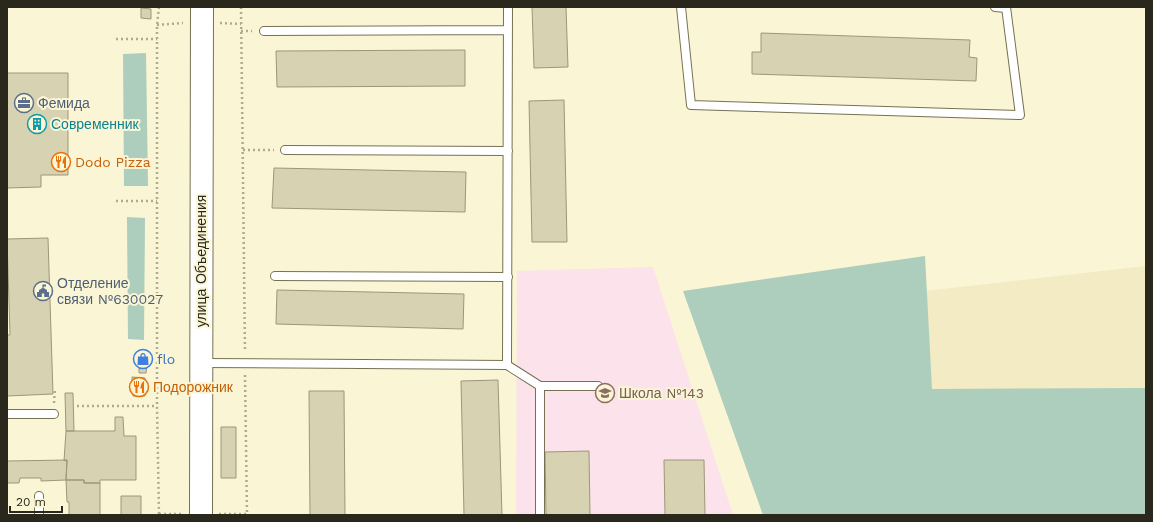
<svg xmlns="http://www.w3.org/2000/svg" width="1153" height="522" font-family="'Work Sans',sans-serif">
  <rect width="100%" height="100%" fill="#faf5d4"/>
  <!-- built -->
  <path fill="#f2ebc3" d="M1146,266v249h-277l-24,-215z"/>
  <!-- education -->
  <path fill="#fbe2eb" d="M653,267l80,248h-217l1,-244z"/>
  <!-- green -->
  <path fill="#adcebc" d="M146,53l2,133h-24l-1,-132z
    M127,217l18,1 -1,122 -16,-1z
    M925,256l7,133 214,-1v127h-383l-80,-224z"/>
  <!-- building -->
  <path fill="#d7d2b2" stroke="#9c9779" d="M532,7h34l2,60 -34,1z
    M141,8l10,1v10l-10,-1z
    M761,33l209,7 -1,17 8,1 -1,23 -224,-7v-22h9z
    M465,50v36l-188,1 -1,-36z
    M7,73h61v102h-27v12l-34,1z
    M564,100l3,142h-35l-3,-141z
    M274,168l192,4 -1,40 -193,-4z
    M48,238l5,156 -46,2v-61h3l-3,-96z
    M277,290l187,4 -1,35 -187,-5z
    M140,355h6v7h-6z
    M139,365h8l-1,8h-7z
    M132,377l13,1v18h-12z
    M498,380l4,135h-38l-3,-134z
    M309,391h35l1,124h-35z
    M65,393h8l1,38h-8z
    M115,417h8l1,19h12v44h-36v3h-16v-3h-18l1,-20 -3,1 2,-30h49z
    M221,427h15v51h-15z
    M589,451l1,64h-44l-1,-63z
    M67,460l-1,20 -25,1v-3h-21l-1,5h-12v-22z
    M664,460h40l1,55h-40z
    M66,480h18v3h16v32h-31v-13h-2z
    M121,496h20v19h-20z"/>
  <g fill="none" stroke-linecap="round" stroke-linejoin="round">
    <!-- lane casing -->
    <g stroke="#767154" stroke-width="10">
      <path id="lane" d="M681,7l10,98 329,10 -14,-108
        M995,7l11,1
        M264,31l244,-1
        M285,150l223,1
        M275,276l233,1
        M202,363l305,2 1,-358
        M507,365l33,21h58
        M540,386v129
        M7,414h47
        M39,496v19"/>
    </g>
    <!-- secondary casing -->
    <g stroke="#767154" stroke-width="24">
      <path id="secondary" d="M201,515l1,-508"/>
    </g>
    <!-- path -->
    <path stroke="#afab91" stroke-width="2.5" stroke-dasharray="2 3" stroke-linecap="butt" d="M159,7l-2,18v381l2,109
      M241,7l4,345
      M220,23l21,1
      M157,25l26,-2
      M241,31h11
      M116,39h41
      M243,150h31
      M116,201h41
      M54,403l1,-15
      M77,406h80
      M159,514h23
      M219,514h28l-2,-139"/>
    <!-- lane -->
    <use href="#lane" stroke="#fff" stroke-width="8"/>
    <!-- secondary -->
    <use href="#secondary" stroke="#fff" stroke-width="22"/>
  </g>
  <!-- icons -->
  <defs>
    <g id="office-ring" transform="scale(1)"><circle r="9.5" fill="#faf5d4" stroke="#5c6f8a" stroke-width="1.5"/><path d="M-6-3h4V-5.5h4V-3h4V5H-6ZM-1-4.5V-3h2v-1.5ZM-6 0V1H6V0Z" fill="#5c6f8a"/></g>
    <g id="building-ring" transform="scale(1)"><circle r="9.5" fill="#faf5d4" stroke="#0f9aa8" stroke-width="1.5"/><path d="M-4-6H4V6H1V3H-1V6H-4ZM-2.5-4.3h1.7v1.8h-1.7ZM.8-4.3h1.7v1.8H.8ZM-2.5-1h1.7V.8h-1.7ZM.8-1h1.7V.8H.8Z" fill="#0f9aa8"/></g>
    <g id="restaurant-ring" transform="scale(1)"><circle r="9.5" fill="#faf5d4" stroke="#e8710a" stroke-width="1.5"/><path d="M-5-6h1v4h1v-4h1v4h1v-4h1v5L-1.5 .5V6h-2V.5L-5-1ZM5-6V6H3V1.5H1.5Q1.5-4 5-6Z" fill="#e8710a"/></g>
    <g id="civic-ring" transform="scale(1)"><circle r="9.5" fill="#faf5d4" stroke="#5c6f8a" stroke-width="1.5"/><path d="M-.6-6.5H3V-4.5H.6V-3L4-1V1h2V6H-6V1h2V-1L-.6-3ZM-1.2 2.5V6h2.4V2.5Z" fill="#5c6f8a"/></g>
    <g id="shop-ring" transform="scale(1)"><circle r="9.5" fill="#faf5d4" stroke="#3f7fe0" stroke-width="1.5"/><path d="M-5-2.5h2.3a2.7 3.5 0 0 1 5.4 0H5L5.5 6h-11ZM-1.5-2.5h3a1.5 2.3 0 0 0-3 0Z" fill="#3f7fe0"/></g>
    <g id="school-ring" transform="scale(1)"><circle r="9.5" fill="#faf5d4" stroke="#8d6e63" stroke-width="1.5"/><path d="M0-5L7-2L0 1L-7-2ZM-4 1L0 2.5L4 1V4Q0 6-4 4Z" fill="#8d6e63"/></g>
  </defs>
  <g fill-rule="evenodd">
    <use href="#office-ring" x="24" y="103"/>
    <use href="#building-ring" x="37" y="124"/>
    <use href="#restaurant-ring" x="61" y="162"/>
    <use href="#civic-ring" x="43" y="291"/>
    <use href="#shop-ring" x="143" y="359"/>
    <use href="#restaurant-ring" x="139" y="387"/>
    <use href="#school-ring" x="605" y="393"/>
  </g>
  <g text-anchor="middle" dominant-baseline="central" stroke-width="4" stroke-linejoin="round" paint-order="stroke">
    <!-- service labels -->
    <g font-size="14" fill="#4e5e75" stroke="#faf5d4" text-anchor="start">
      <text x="38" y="103">Фемида</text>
      <text x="57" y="283">Отделение<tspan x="57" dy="16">связи №630027</tspan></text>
    </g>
    <!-- culture labels -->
    <g font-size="14" fill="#0d838f" stroke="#faf5d4" text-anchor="start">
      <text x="51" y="124">Современник</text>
    </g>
    <!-- food labels -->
    <g font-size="14" fill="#c56008" stroke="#faf5d4" text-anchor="start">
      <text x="75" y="162">Dodo Pizza</text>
      <text x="153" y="387">Подорожник</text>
    </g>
    <!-- street labels -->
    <g font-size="14" fill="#2a281c" stroke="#faf5d4">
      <text transform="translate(201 261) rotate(-90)">улица Объединения</text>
    </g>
    <!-- shop labels -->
    <g font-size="14" fill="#366cbe" stroke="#faf5d4" text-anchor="start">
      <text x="157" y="359">flo</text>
    </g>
    <!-- education labels -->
    <g font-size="14" fill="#785e54" stroke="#faf5d4" text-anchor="start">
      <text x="619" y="393">Школа №143</text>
    </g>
  </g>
  <!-- border -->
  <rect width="1153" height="522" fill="none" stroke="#2a281c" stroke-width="16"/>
  <!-- scale -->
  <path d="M10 506v6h52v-6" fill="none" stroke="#2a281c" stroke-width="2"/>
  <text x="16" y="506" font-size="12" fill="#2a281c" stroke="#faf5d4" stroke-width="3" paint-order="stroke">20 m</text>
</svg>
